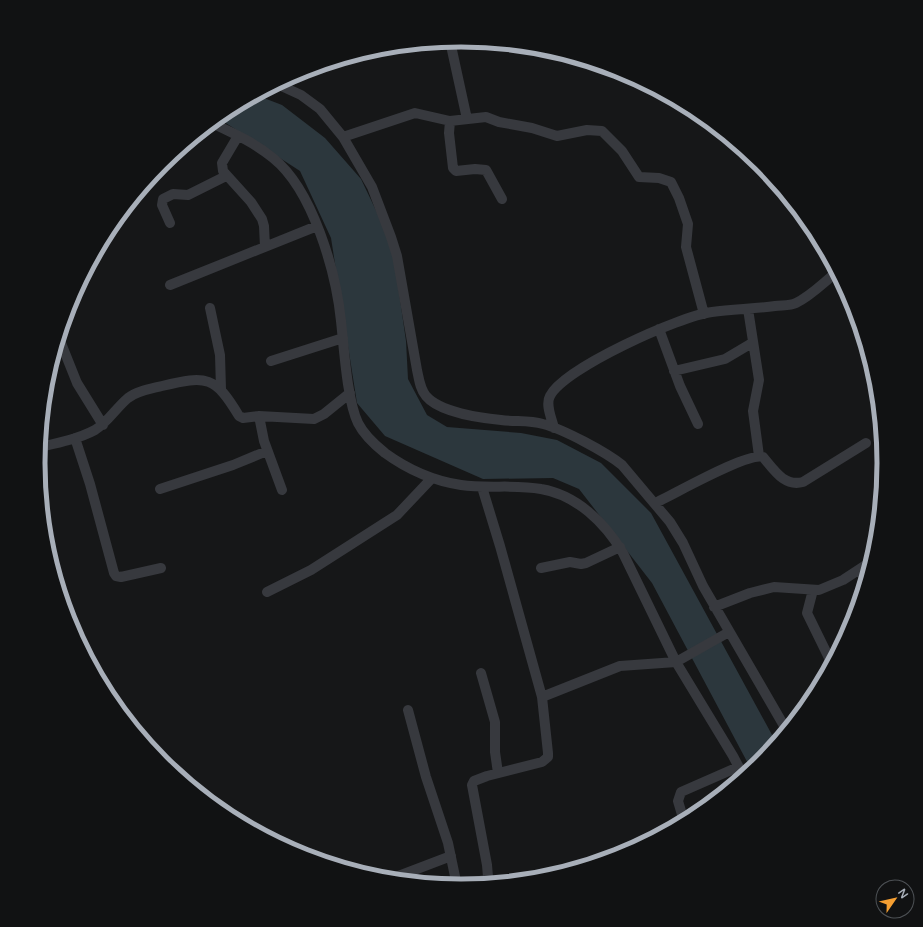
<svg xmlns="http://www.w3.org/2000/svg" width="923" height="927" font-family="'Varela Round',sans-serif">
  <rect width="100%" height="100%" fill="#161718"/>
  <!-- water -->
  <path fill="#2c373d" d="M256,95l26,10 43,33 36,41 31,65 14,97 2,38 19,36 20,12 74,6 36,7 44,23 50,50 126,231 -16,19 -9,8 -100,-188 -73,-94 -26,-11 -70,1 -98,-43 -28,-33 -26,-165 -31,-67 -82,-53 8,-7z"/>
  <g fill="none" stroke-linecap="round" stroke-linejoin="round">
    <!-- minor -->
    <path stroke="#37393e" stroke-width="10" d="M450,41l17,78
      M277,84l24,11 19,14 23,28 29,50 19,50 6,19 20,114c2,9 3,19 9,26 13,16 55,22 75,24 14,2 28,0 42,4 20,5 63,28 79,41l48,57 13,21 20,43 84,145
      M450,121l-1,12 4,35 3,3 19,-2 11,1 16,29
      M212,123c21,10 43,20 61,35 40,32 63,114 68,163 3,27 6,79 17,102 6,12 17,22 27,30 22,16 49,28 76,32 27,4 54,-1 80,4 36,6 64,34 82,64l53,109 57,94 11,21
      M238,136l-16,27 1,8 28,31 11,17 2,7 1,21
      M343,137l72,-24 35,8 36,-4 13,5 33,6 25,8 30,-6 15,1 20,20 17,26 20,1 12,4 8,16 9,26 -2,23 18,67
      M170,223l-8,-18 1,-6 10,-5 15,1 38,-19
      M170,285l147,-59
      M210,308l10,47 1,34
      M748,309l11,71 -6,31 6,45
      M659,329l21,57 18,38
      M59,338l18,45 26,42
      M271,361l72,-23
      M674,371l51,-12 27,-16
      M259,416l5,25 18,49
      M554,428c-2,-9 -9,-23 -4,-32 14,-28 130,-80 162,-84 21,-3 42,-3 63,-6 7,-1 15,0 21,-3 15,-7 28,-21 41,-31
      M75,438l15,46 24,89 2,3 5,1 40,-9
      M40,447c18,-4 38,-8 55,-17 13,-8 21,-22 33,-32 9,-7 22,-9 34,-12 45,-11 53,-10 77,30l4,2 16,-2 55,3 10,-5 26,-21
      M160,489l73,-24 34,-14
      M655,503c20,-9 92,-51 108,-46 11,13 21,30 40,25l63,-39
      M541,568l29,-6 11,2 5,-1 34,-16
      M860,569l6,14
      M813,590l-6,23 25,51
      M267,592l44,-22 86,-55 35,-37
      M714,607l36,-14 24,-6 45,3 24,-10 29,-19
      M481,673l14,49v30l3,21
      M542,697l78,-31 56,-4 53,-30
      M408,710l18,67 22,66 9,43
      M683,818l-5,-17 3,-9 57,-25
      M388,880l63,-24
      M455,886l30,-6 3,-3 -1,-12 -15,-80 2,-4 13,-5 55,-14 6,-5v-4l-6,-56 -42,-151 -18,-59"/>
  </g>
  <!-- crop -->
  <path d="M0 0H923V927H0ZM45 463a416 416 0 1 1 832 0a416 416 0 1 1-832 0Z" fill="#111213" fill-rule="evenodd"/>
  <path fill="none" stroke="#a8afb9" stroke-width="5" d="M45 463a416 416 0 1 1 832 0a416 416 0 1 1-832 0Z"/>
  <!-- north arrow -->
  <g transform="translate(895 899) rotate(56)"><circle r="19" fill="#111213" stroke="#4d5155"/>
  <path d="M0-3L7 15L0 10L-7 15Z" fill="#f59f32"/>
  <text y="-6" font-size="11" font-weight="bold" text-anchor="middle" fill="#a8afb9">N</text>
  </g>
</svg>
